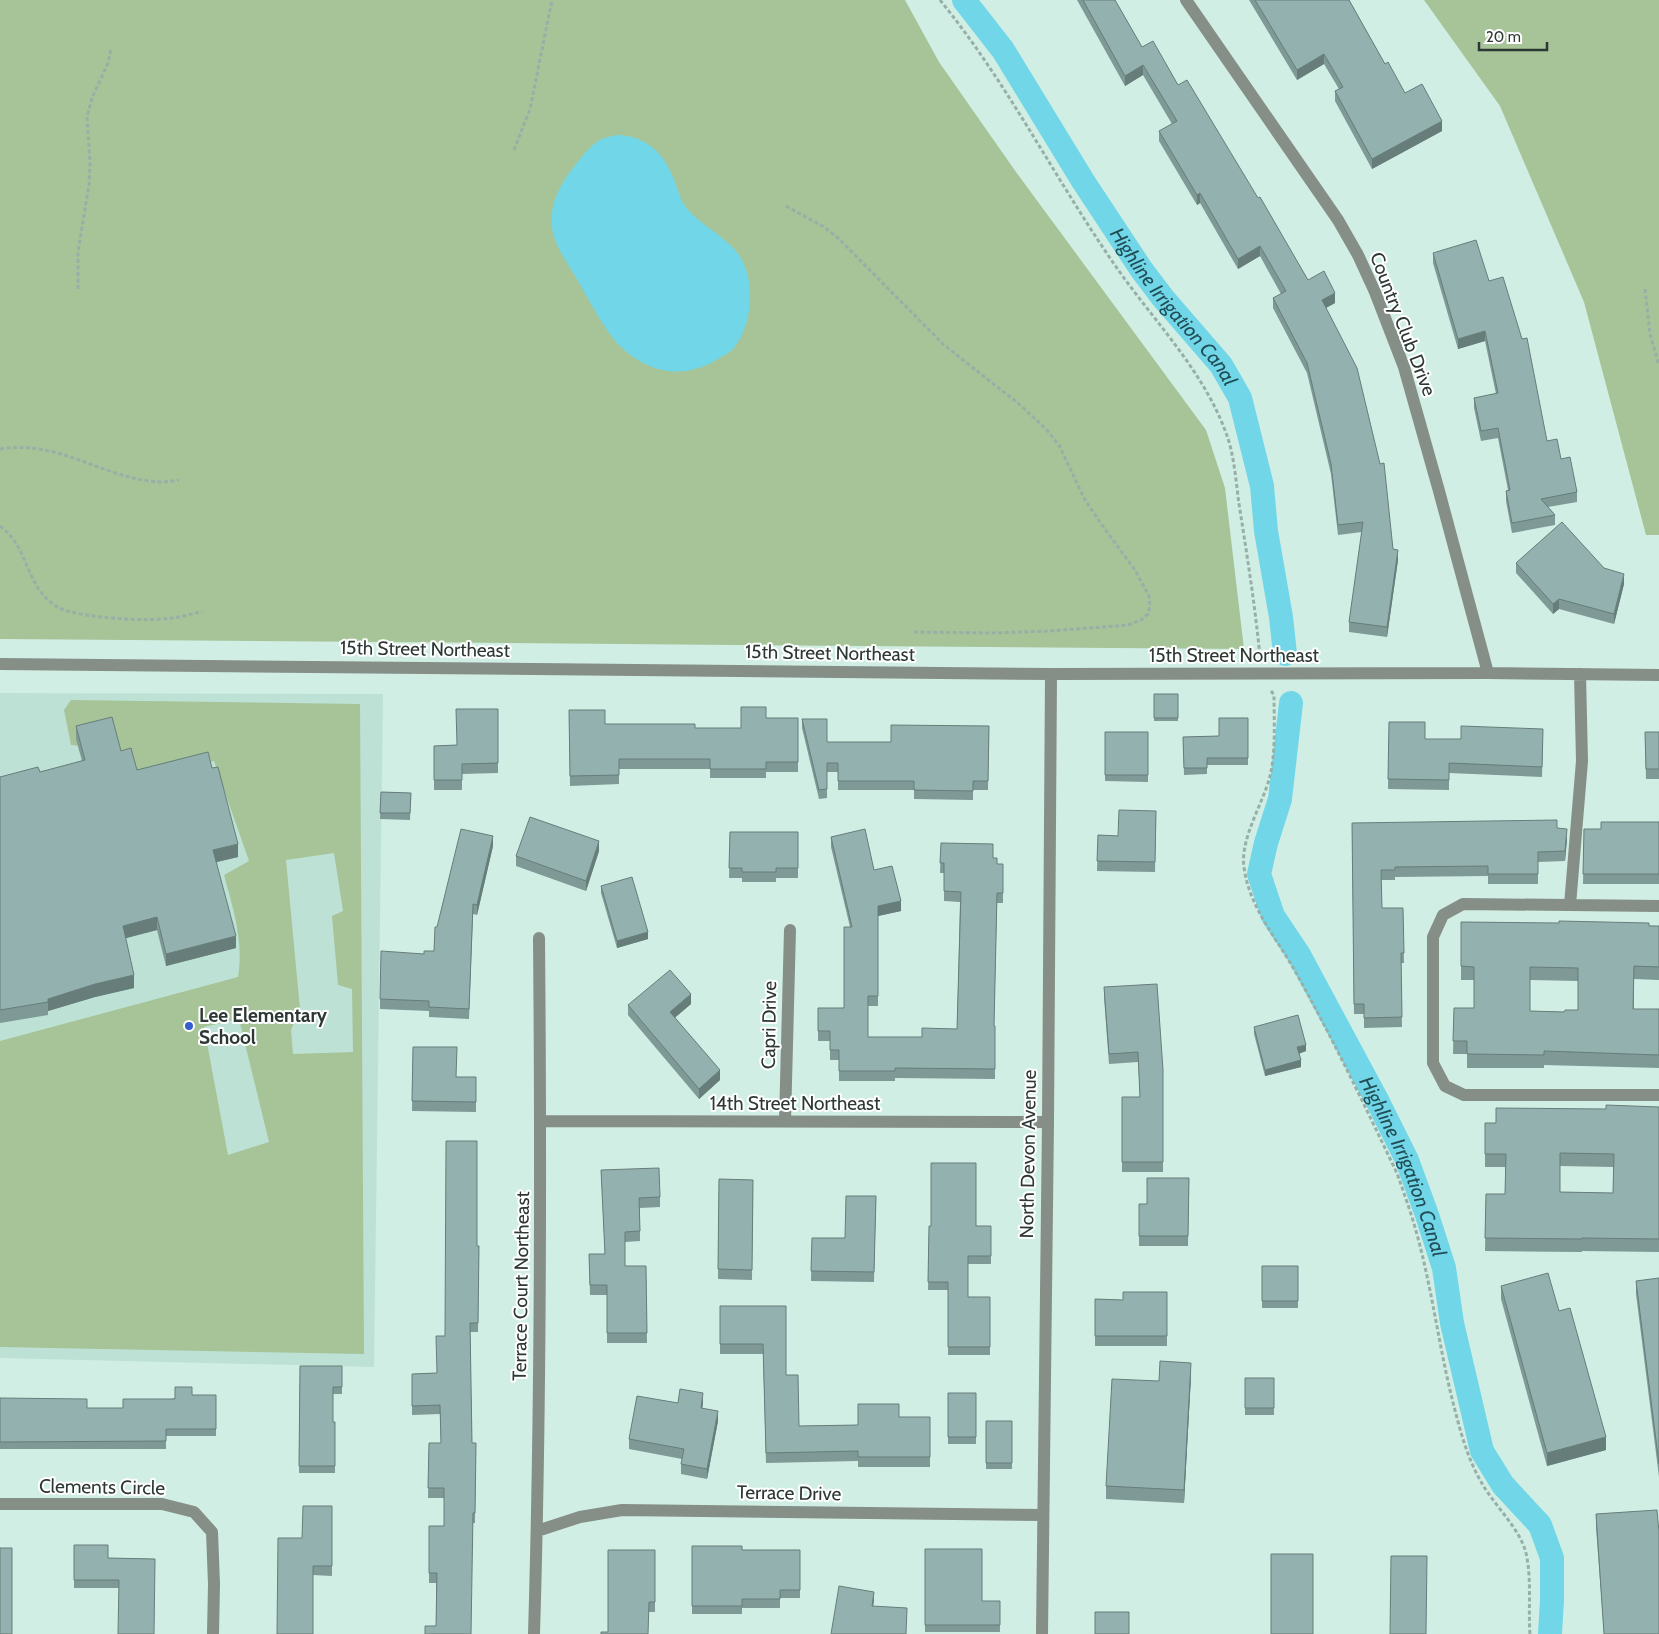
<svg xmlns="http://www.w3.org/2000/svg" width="1659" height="1634" font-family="Cabin,sans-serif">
  <rect width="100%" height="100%" fill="#d1eee4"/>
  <!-- built -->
  <path fill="#bde2d5" d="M0,693l383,1 -9,673 -374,-9z"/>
  <!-- green -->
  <path fill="#a6c498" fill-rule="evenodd" d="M0,0h905l34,62 77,110 190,258 19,58 19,161 -1244,-10z
    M1424,0h235v535h-13l-62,-233 -84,-196z
    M71,700l289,4 4,650 -364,-7v-306l238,-64c6,-36 -5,-68 -14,-102l25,-14 -35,-100 -99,21 -13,-34 -31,-3 -7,-35zM334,853l9,58 -11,5 6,69 14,4 1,63 -60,2 -2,-24 9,-21 -14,-149zM239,1019l30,123 -41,13 -24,-128z"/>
  <!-- water -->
  <path fill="#71d7e8" d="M617,135c28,1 45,16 56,42 5,12 7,24 16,34 14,15 33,24 46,39 22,25 19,74 -2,99 -3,3 -8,6 -12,8 -35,23 -70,18 -100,-10 -15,-14 -32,-47 -43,-66 -9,-16 -24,-35 -26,-54 -3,-27 12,-48 28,-68 6,-7 13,-16 22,-20 4,-2 10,-3 15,-4z"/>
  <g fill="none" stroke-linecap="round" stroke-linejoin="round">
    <!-- canal -->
    <g stroke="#71d7e8" stroke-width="24">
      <path id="s1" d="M964,0l39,50 80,131 58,88 22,29 58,67 19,33 22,88 4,45 15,86 4,37"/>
      <path id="s2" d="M1291,703l-11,96 -14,44 -7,31 14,42 26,39 79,147 29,58 20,55 17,53 8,55 30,128 21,34 37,40 12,33v42l-2,34"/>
    </g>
    <!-- path -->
    <path stroke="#98afa7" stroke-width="3" stroke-dasharray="4 2.5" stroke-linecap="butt" d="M940,0c66,81 113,175 172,261 38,56 91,108 114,172 8,20 10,49 13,71 8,51 16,101 21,153
      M514,150l16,-41 22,-109
      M786,206l38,21 14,11 106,107 75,59 27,25 13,16 26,55 17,25 33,45 14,26 1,10 -2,8 -7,6 -13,5 -79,6 -57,2 -78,-1
      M78,289v-37l11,-67 1,-23 -3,-45 5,-19 16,-35 3,-15
      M1645,289l5,45 9,31
      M0,449c59,-10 103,30 160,33 6,0 12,-1 19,-2
      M0,526c24,18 24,42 40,65 6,8 15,16 24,19 25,8 81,12 108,8 10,-1 20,-4 30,-7
      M1271,691l3,4c0,24 2,57 -4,81 -7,28 -30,62 -26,91 5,40 32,70 51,104 36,64 68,131 100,198 5,11 8,22 12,33 24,69 30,142 49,212 6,24 14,50 27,71 12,21 37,44 43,68 6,27 2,54 4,81"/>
    <!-- minor -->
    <path stroke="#858e87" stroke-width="12" d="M1186,0l152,220 20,35 17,37 29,75 35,124 49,182
      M0,664l1051,10 437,-1 171,2
      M1570,905l12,-144 -2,-87
      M1659,906l-196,-2 -20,11 -10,22v126l12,23 19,9h195
      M541,1121l507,1
      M785,1121l5,-191
      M0,1504h162l32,8 18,20 2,52 -1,50
      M537,1531l43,-14 42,-7 420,5
      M534,1634c7,-232 7,-464 5,-696
      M1042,1634l6,-512 3,-448"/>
  </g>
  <!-- wall -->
  <path fill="#7e9996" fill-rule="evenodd" d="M1077,0h38l27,47 36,38 130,195 27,23 -9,5 67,241 5,11 -11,77 -38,-5v-10l13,-90 -24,3 -7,-61 -24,-101 -34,-65v-10l8,-4 -21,-38 -22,13 -38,-66 -3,2 -38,-64v-10l13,-7 -29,-49 -18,11z
    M1249,0h100l36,64 20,29 37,38 -70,38 -37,-68v-10l4,-2 -15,-25 -27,16z
    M1433,253l56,28 58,160 14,18 16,33v10l-29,5 7,8v10l-43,8 -6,-32v-10l2,-1 -10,-52 -17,3 -7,-33v-10l22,-4 -11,-53 -27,8 -25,-86z
    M1516,563l88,5 20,16 -10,40 -55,-15 -6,5 -37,-41z
    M1154,694h24v27h-24z
    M498,709v64l-36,1v16h-28v-44l23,-1z
    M569,710l36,14 90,4h46l25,-10h32v54h-32v6h-56v-9h-91v15l-49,2z
    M1248,718v47h-41v9l-23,1 -1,-38 36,-1z
    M802,719l25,23h64l98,-16 -1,64h-15v10l-59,-1v-9h-76v-18h-11v26l-8,1 -17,-71z
    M1389,722l36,17h118l-1,38 -93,-4v17l-61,-1z
    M76,726l45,25 16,19 101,87 -22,5 20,86 -70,18 -9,-36 -32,8 9,50 -39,9 -47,14v4l-48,8v-246l40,-5 42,-11 -6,-22z
    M1105,732h43v50l-43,-1z
    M1645,732h14v47h-13z
    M381,792l30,1 -1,27 -30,-1z
    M1156,811l-1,61 -58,-1 1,-36 20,1z
    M1659,822v62h-76l1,-55h17z
    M1352,823l205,5 10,11 -2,22 -27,1v22h-50v-8l-93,1v3h-14l1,28h21l1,55h-3l1,64 -38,1v-14h-10z
    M730,832h68v46h-22v4h-34v-4h-13z
    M831,837l43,33 27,41 -23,5v90h-10v31h54l35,-8 3,-127 -16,-1v-28h-4l1,-30 52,15 4,6h6v39h-6l-3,123h1v53l-100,-1v3h-56v-21h-9v-19h-12v-33h26l6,-81 -19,-80z
    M493,846l-16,69 -4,-1 -4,105 -40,-2v-6l-49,-2v-10l44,-45 10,-3 3,-24z
    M599,851l-13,40 -70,-25v-10z
    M601,886l47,53 -31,9 -16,-55z
    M1461,922l198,4v54l-25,-1v30h25v59l-115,-3v3h-77v-14h-14l1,-46h20v-28h-13zM1530,980l48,1v29l-14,2 -34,-1z
    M1104,987l59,83v102h-41v-75h18l-2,-35 -29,2 -5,-67z
    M691,1004l-16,13 45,63 -21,19 -71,-84v-10z
    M1254,1027l52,24 -7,3 2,13 -36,9 -11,-42z
    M413,1047l44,30h19v35l-64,-1z
    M1659,1107v145l-77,-1v1l-97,-1 1,-57h19v-27h-20v-44h11l110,-14zM1560,1166l53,1v26l-53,-1z
    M601,1170l59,27v10l-20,1v33l-15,1v24h21l1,77h-40v-48h-17l-1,-41h16z
    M1189,1178l-1,68h-49v-42h8z
    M719,1179l34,1 -1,100 -34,-1z
    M876,1196l-2,86 -63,-1 1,-43h33z
    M929,1226h62v38h-23v33h22v58h-42v-65h-20z
    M477,1246h2l-1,86h-8l2,111h4l-1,80h-2l-37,103v-43h-7v-57h15v-28h-16l1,-55h12l-1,-29 -28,1v-41l25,-1 8,-37z
    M1262,1266h36v42h-36z
    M1659,1278v199l-23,-183v-13z
    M1501,1286l58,25 47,139 -59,16 -46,-167z
    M1167,1292v54h-72v-47l28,1z
    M720,1306h66v69l13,51 59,-1 41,-8h31v50h-72v-6l-92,2 -3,-109h-43z
    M300,1366h42v28h-9v28h2v51h-36z
    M1191,1376l-7,127 -78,-4v-13l53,-105z
    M1245,1378h29v37h-29z
    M948,1393h28v51h-28z
    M192,1395h24v41h-50v13h-166v-51l87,10h36z
    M678,1403h25l-1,5 16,13 -11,58 -26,-5v-10l1,-5 -53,-10v-10z
    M986,1421h26v48h-26z
    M332,1506v70l-19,-1 -11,-37z
    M1596,1514l63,120h-55l-8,-107z
    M74,1545l34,13 47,1 -36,29h-45z
    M692,1546l50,4h58v48h-20v10h-38v6h-50z
    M925,1549l57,52h18v31h-75z
    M655,1550v62h-6l-41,20z"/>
  <!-- shaded-wall -->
  <path fill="#677d7a" d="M1324,54v10l-27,16v-10z
    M1143,65v10l-18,11v-10z
    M1442,121v10l-70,38v-10z
    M1200,193v10l-3,2v-10z
    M1260,246v10l-22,13v-10z
    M1335,293v10l-13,7v-10z
    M1485,331v10l-27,8v-10z
    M1398,550v10l-11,77v-10z
    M1624,574v10l-10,40v-10z
    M1559,599v10l-6,5v-10z
    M1567,829v10l-2,22v-10z
    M493,836v10l-16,69v-10z
    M599,841v10l-13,40v-10z
    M238,844v13l-25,6v-13z
    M901,901v10l-23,5v-10z
    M157,917v13l-34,9v-13z
    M648,932v7l-31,9v-7z
    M236,936v12l-70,18v-12z
    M134,975v13l-39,9 -47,14v-12l47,-15z
    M691,994v10l-21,18v-10z
    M1306,1045v6l-9,3v-7z
    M1301,1060v7l-36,9v-6z
    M720,1070v10l-21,19v-10z
    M1191,1363v13l-7,127v-13z
    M703,1393v10l-2,15v-10z
    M718,1411v10l-11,58v-10z
    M1606,1437v13l-59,16v-13z
    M874,1592v9l-2,14v-9z"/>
  <!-- building -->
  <path fill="#93b2af" stroke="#677d7a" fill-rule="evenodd" d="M1083,0h32l27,47 11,-6 25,44 9,-5 71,118 2,-1 48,83 16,-9 11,22 -13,7 35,68 23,96 4,-1 9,86 5,1 -11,77 -38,-5 14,-100 -25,3 -7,-61 -24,-101 -34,-65 13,-7 -26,-45 -22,13 -38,-66 -3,2 -38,-64 18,-10 -34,-56 -18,11z
    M1255,0h94l36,64 3,-2 17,31 17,-9 20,37 -70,38 -37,-68 8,-4 -19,-33 -27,16z
    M1476,240l13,41 14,-4 19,62 5,-1 20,103 10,-2 4,20 9,-2 7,35 -36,7 14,16 -43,8 -6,-32 4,-1 -12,-62 -17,3 -7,-33 24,-5 -13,-62 -27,8 -25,-86z
    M1562,522l42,46 20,6 -10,40 -55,-15 -6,5 -37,-41z
    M1154,694h24v24h-24z
    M741,707h25v11h32v44h-32v7h-56v-10h-91v16l-49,1 -1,-66h36v14h90v4h46z
    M456,709h42v54l-36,1v16h-28v-34l23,-1z
    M112,717l9,34 10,-3 6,22 71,-18 4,16 6,-1 20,77 -25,6 23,86 -70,18 -9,-37 -34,9 11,49 -39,9 -47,15v3l-48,8v-233l38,-10 2,5 45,-12 -9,-34z
    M1219,718h29v40h-41v10h-23l-1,-31 36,-1z
    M802,719h25v23h64v-17l98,1 -1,55h-15v10l-59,-1v-9h-76v-18h-11v26l-8,1z
    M1389,722h36v17h36v-13l82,3 -1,38 -93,-4v17l-61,-1z
    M1105,732h43v43h-43z
    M1645,732h14v37h-13z
    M381,792l30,1 -1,20h-30z
    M1119,810l37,1 -1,51 -58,-1 1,-26 20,1z
    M530,817l69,24 -13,40 -70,-25z
    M1557,820v8l10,1 -2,22 -27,1v22h-50v-8l-93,1v3h-14l1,38h21l1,45h-3l1,64 -38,1v-14h-10l-2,-181z
    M1601,822h58v52h-76l1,-45h17z
    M461,829l32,7 -16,69 -4,-1 -4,105 -40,-2v-6l-49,-2 1,-48 43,3v-3h10l1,-24h2z
    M865,829l9,41 18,-4 9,35 -23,5v90h-10v41h54v-9l35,1 4,-137 -17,-1v-28h-4l1,-20 52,1v14h4v6h6v29h-6l-3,133h1v43l-100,-1v3h-56v-21h-9v-19h-12v-23h26v-81h8l-21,-90z
    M730,832h68v36h-22v4h-34v-4h-13z
    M632,877l16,55 -31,9 -16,-55z
    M1559,921l90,2v3h10v41l-25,-1 -1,43h26v46l-115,-4v4l-77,-1v-13h-14l1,-33h20v-41l-13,-1v-44l98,1zM1530,967l48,1v42h-13l-1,2 -34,-1z
    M670,970l21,24 -21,18 50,58 -21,19 -71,-84z
    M1157,984l6,86v92h-41v-65h18l-2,-45 -29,2 -5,-67z
    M1298,1015l8,30 -9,2 4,13 -36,10 -11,-43z
    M413,1047h44l-1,30h20v25l-64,-1z
    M1606,1105l53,2v132l-77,-1v1l-97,-1 1,-44h19l1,-40h-21v-31h11v-15l110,1zM1560,1153l54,1 -1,39 -53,-1z
    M446,1141h31v105h2l-1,77h-8l2,120h4l-1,70h-2l-2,121h-46v-8h11l1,-53h-8v-47h15v-38h-16l1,-45h12l-1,-38 -28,1v-32l25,-1 -1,-37h9z
    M931,1163h45v63h15v30h-23v41h22v50h-42v-65h-20l1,-56h2z
    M659,1168l1,29 -21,1 1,33 -15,1v34h21l1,67h-40v-48h-17l-1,-31h16l-4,-84z
    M1147,1178h42l-1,58h-49v-32h8z
    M719,1179l34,1 -1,90 -34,-1z
    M846,1196h30l-2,76 -63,-1 1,-33h33z
    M1262,1266h36v35h-36z
    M1548,1273l11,38 11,-3 36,129 -59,16 -46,-167z
    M1659,1278v186l-23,-183z
    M1123,1292h44v44h-72v-37l28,1z
    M720,1306h66v69h12l1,51 59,-1v-21h41v13h31v40h-72v-6l-92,2 -3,-109h-43z
    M1160,1361l31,2 -7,127 -78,-4 6,-107 47,2z
    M300,1366h42v21h-9v35h2v44h-36z
    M1245,1378h29v30h-29z
    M175,1387h17v8h24v34h-50v12l-166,1v-44l87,1v9h36v-9h52z
    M680,1389l23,4 -2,15 17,3 -11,58 -26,-5 3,-15 -55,-10 8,-43 41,7z
    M948,1393h28v44h-28z
    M986,1421h26v42h-26z
    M303,1506h29v60h-19v68h-36l1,-96h24z
    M1657,1510l2,22v102h-55l-8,-120z
    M74,1545h34v13l47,1 -1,75h-36l1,-54h-45z
    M692,1546h50v4h58v40h-20v9h-38v7h-50z
    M0,1548h12v86h-12z
    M925,1549h57v52h18v24h-75z
    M608,1550h47v52h-6l-1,32h-47v-2h7z
    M1271,1554h42v80h-42z
    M1391,1556h36l-1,78h-36z
    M839,1586l35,6 -2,14 35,2 -1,26h-75z
    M1095,1612h34v22h-34z"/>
  <!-- markers -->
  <circle fill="#355dce" stroke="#fff" stroke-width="2" cx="189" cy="1026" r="5"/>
  <g text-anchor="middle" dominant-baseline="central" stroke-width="4" stroke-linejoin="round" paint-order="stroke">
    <!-- street labels -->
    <g font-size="19" fill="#2d3834" stroke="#fff">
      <text transform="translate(1403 324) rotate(69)">Country Club Drive</text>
      <text transform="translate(425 649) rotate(1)">15th Street Northeast</text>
      <text transform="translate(830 653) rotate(1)">15th Street Northeast</text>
      <text x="1234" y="655">15th Street Northeast</text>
      <text transform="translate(769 1025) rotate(-89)">Capri Drive</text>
      <text x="795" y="1103">14th Street Northeast</text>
      <text transform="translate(1028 1154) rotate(-89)">North Devon Avenue</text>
      <text transform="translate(521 1286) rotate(-89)">Terrace Court Northeast</text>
      <text transform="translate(102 1487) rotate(1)">Clements Circle</text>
      <text transform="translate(789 1493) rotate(1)">Terrace Drive</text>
    </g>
    <!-- poi labels -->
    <g font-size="19" font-weight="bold" fill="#2d3834" stroke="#fff" text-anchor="start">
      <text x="199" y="1015">Lee Elementary<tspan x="199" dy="22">School</tspan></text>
    </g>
    <!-- water labels -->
    <g font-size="20" font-style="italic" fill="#214e56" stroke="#fff">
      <text stroke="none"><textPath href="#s1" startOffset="372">Highline Irrigation Canal</textPath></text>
      <text stroke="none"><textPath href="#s2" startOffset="502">Highline Irrigation Canal</textPath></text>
    </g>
  </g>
  <!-- scale -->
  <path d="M1479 42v8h68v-8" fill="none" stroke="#2d3834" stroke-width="2.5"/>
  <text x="1486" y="42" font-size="15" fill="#2d3834" stroke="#ffffff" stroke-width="4" paint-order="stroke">20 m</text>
</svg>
